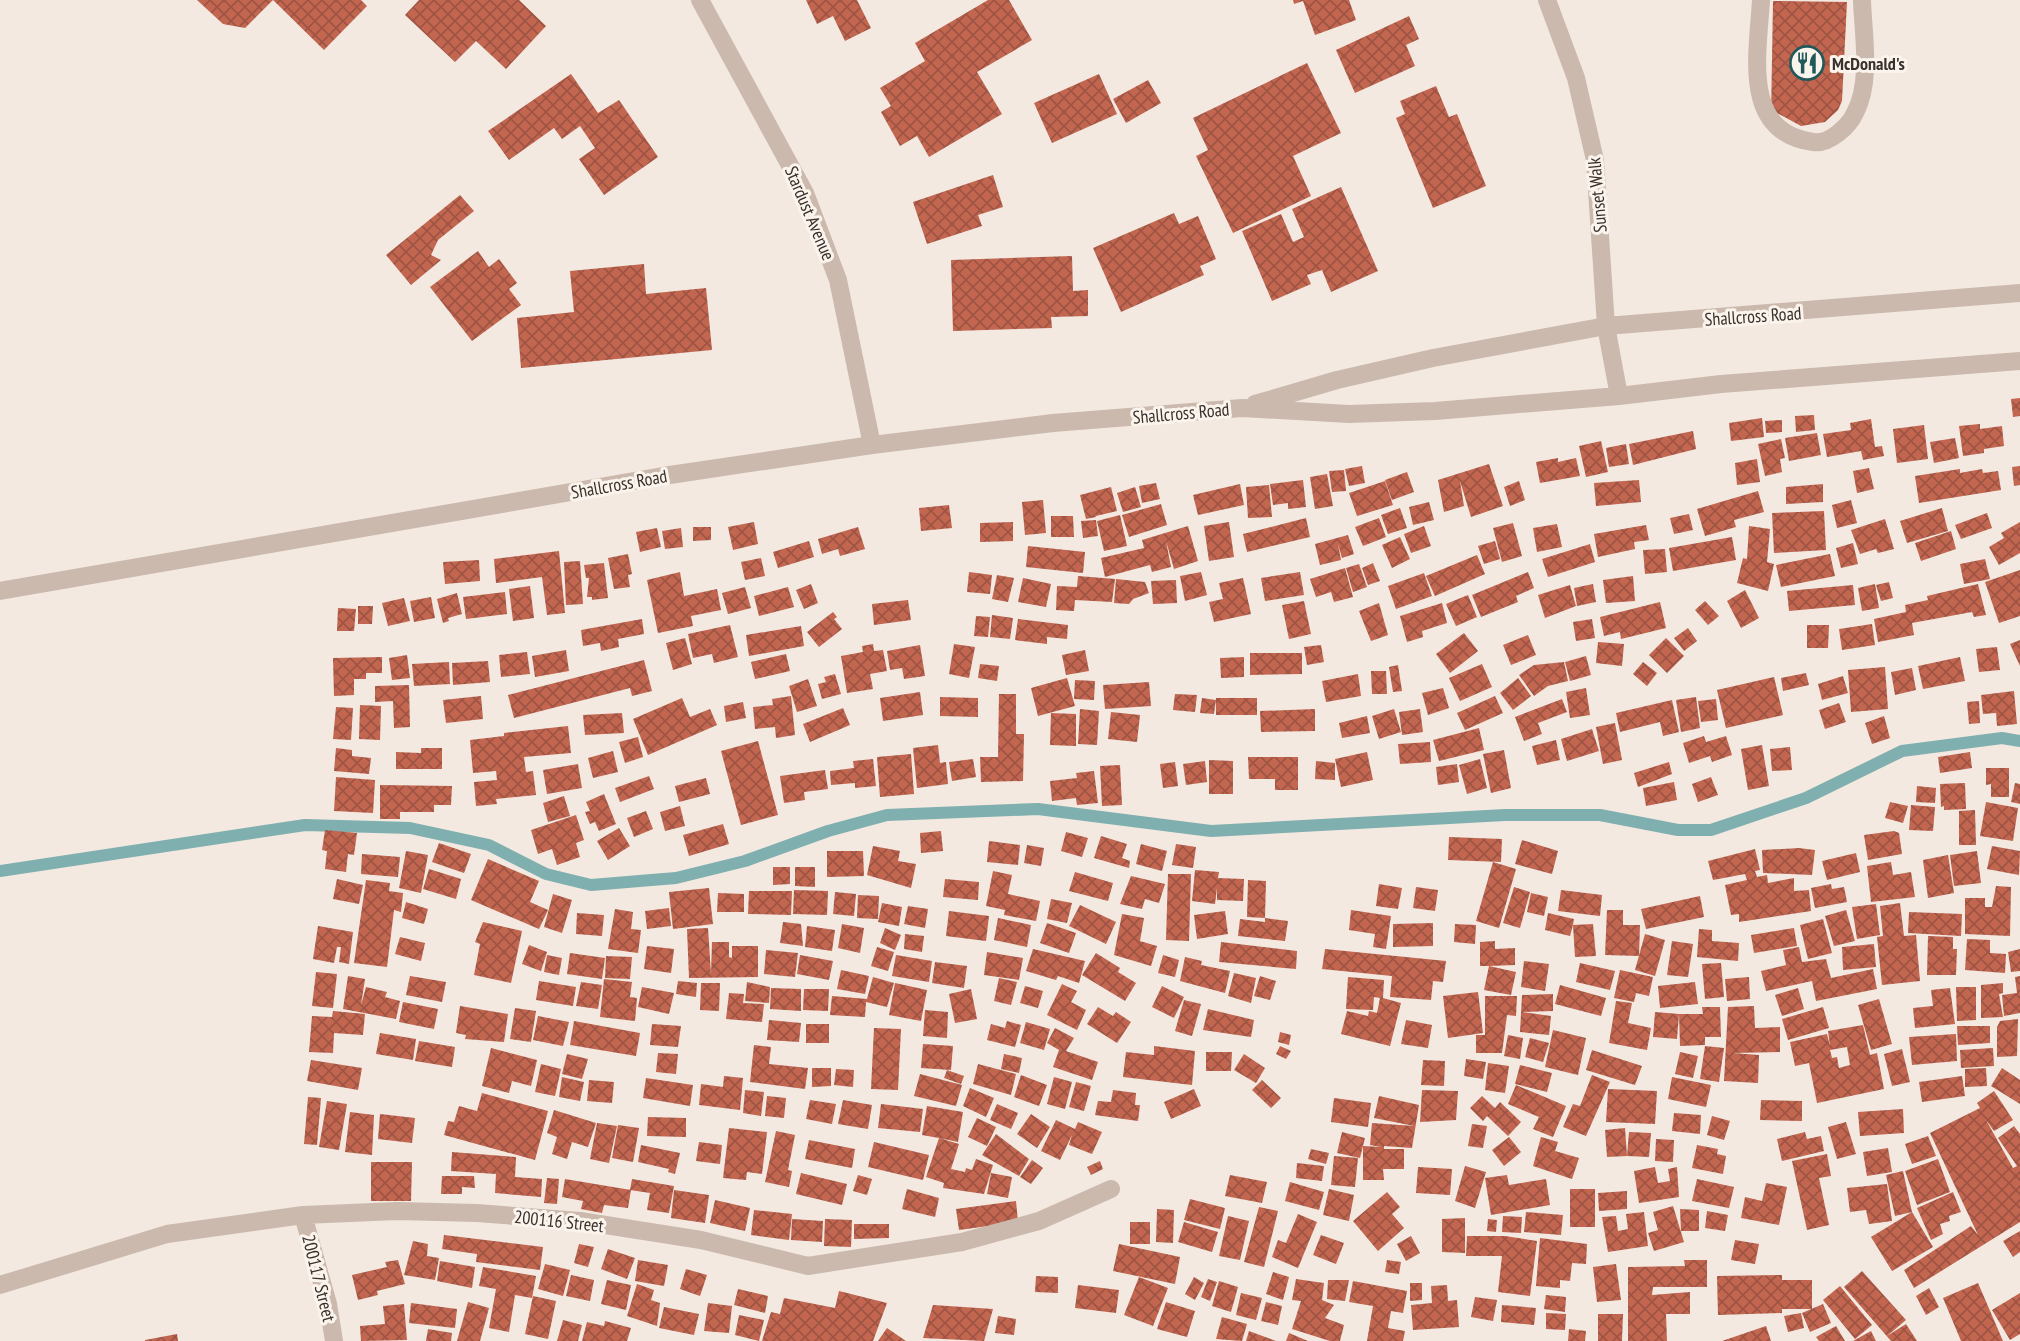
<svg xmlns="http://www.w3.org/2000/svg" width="2020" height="1341" font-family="'PT Sans Narrow',sans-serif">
  <defs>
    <pattern id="building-cross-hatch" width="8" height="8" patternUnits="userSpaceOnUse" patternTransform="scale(1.75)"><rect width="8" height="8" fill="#c26650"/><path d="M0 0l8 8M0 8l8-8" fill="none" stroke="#9f5443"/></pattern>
  </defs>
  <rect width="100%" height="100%" fill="#f3e9e1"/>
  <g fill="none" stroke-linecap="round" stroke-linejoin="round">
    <!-- stream -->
    <path stroke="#80afaf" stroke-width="12" d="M0,871l305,-46 105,3 79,17 57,29 45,11 85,-7 69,-17 83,-30 59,-16 151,-6 173,22 294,-16h95l78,15h33l95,-32 96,-47 100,-13 18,3"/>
  </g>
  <!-- building -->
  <path fill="url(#building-cross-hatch)" fill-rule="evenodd" d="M197,0h76l-28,28 -22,-4z
    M273,0h88l6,6 -43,44z
    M419,0h100l27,26 -40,43 -30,-28 -21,21 -50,-47z
    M806,0h51l14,28 -26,13 -12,-25 -16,8z
    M988,0h21l23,40 -55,32 25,42 -73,43 -12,-21 -17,10 -19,-34 10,-6 -11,-18 45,-27 -10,-18z
    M1293,0h56l7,20 -41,15 -12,-34 -9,3z
    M1773,1l74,1 -5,99 -4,9 -13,12 -24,4 -24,-13 -6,3z
    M1409,16l10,23 -13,6 9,21 -60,27 -19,-43z
    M1307,63l34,70 -48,23 18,40 -78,37 -37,-77 12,-6 -15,-32z
    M571,74l27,39 21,-13 39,57 -54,38 -25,-36 16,-11 -15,-22 -18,13 -8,-11 -45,32 -21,-29z
    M1099,74l18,40 -65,29 -18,-40z
    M1148,80l13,23 -35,20 -13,-24z
    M1436,86l13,31 8,-3 29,72 -53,22 -37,-90 9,-4 -5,-13z
    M993,175l10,32 -25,8 4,11 -55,18 -14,-42z
    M1341,187l37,84 -47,21 -9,-22 -15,5 4,9 -39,17 -30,-70 39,-17 12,28 11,-5 -12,-28z
    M460,195l14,16 -36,29 -7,15 10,5 -30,25 -25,-30z
    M1174,213l5,11 19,-8 18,43 -16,7 4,9 -83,37 -28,-64z
    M478,251l11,16 10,-8 18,24 -8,6 12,16 -49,36 -42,-54z
    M1072,256l1,35 15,-1v26l-37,1 1,11 -99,3 -2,-71z
    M644,264l2,30 60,-6 6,62 -191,18 -4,-50 57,-6 -4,-41z
    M2020,398v18l-7,1 -2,-18z
    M1814,415l1,15 -19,2 -1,-16z
    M1762,418l2,19 -33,4 -2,-18z
    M1871,419l4,28 7,-1 2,10 -21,4 -2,-9 -34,6 -4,-23 28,-4 -1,-7z
    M1782,420v12l-16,1 -1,-12z
    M1980,424v5l22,-3 2,20 -20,3v4l-21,3 -4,-30z
    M1924,425l4,34 -31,4 -4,-34z
    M1693,431l3,18 -63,16 -4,-21z
    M1817,433l4,22 -32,6 -4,-23z
    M1955,438l4,20 -25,5 -4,-21z
    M1781,439l4,19 -5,1 2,13 -17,4 -7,-32z
    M1601,441l7,31 -22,5 -7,-31z
    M1626,444l3,20 -20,3 -3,-19z
    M1558,458v4l18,-4 4,18 -40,7 -4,-21z
    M1757,459l3,23 -23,3 -2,-22z
    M1489,464l14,42 -32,11 -11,-36 4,25 -20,6 -6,-32z
    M1362,466l3,17 -16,3 -4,-17z
    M2020,466v19l-6,1 -2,-19z
    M1869,468l5,21 -17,4 -4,-22z
    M1960,469v4l22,-4 1,4 15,-2 3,19 -82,13 -4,-27z
    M1344,470l2,21 -14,1 -3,-21z
    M1407,472l7,20 -22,8 -7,-20z
    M1327,474l6,32 -18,3 -5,-32z
    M1303,480l3,27 -18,2v-6l-15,2 -3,-21z
    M1639,480l2,22 -45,4 -2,-23z
    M1385,481l8,24 -36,11 -8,-23z
    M1519,481l6,19 -15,6 -6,-19z
    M1156,483l4,16 -18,4 -3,-17z
    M1240,484l4,21 -46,10 -5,-20z
    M1823,484v18l-37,2v-17z
    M1269,485l3,32 -24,1 -2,-31z
    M1111,487l6,24 -21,5 -1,-2 1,3 -10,2 -6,-24z
    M1135,487l6,20 -18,5 -6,-19z
    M1758,491l6,21 -30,8 2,7 -31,9 -8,-27z
    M1043,500l3,33 -21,2 -3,-33z
    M1851,500l6,23 -20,5 -5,-23z
    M1429,502l5,18 -21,5 -4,-18z
    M1161,504l6,21 -38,12 -7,-22z
    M949,505l3,23 -31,3 -2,-23z
    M1400,508l7,20 -19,6 -7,-19z
    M1942,508l6,23 -41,12 -7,-22z
    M1824,511l2,39 -52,3 -2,-40z
    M1987,513l5,15 -31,11 -6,-14z
    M1689,514l4,16 -19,4 -4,-16z
    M1120,515l7,31 -23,5 -7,-30z
    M1051,516h22l1,21h-23z
    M1306,518l4,19 -63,15 -4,-18z
    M1379,518l7,19 -23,9 -8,-19z
    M1885,519l9,30 -16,4 -2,-4 -16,5 -9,-24z
    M1096,520l2,16 -15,2 -2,-17z
    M754,522l4,22 -25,6 -5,-23z
    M1013,522v19l-33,1v-19z
    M1229,522l5,35 -25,4 -5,-35z
    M2020,522v31l-21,12 -10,-18 15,-9 -3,-5z
    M1513,523l9,33 -20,6 -9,-34z
    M1557,524l5,23 -25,5 -4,-24z
    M1646,525l3,15 -15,2 1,7 -37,8 -4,-23z
    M1188,526l10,35 -24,8 -8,-28 5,26 -19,5 -2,-7 -45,12 -4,-19 43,-10 -2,-8z
    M1424,526l7,20 -20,7 -7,-19z
    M1749,526l21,3 -3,33 7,2 -6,27 -31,-8 6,-25 4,1z
    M693,527h18v13l-18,1z
    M858,527l7,22 -25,7 -2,-7 -16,5 -4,-15z
    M657,528l4,19 -21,5 -4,-20z
    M681,528l2,19 -18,2 -3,-18z
    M1951,531l5,18 -35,12 -6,-18z
    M1348,535l6,19 -12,4 -4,-14 3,16 -21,5 -5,-21z
    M1400,537l10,22 -18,9 -10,-23z
    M1732,537l4,23 -63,11 -4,-23z
    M809,541l5,16 -36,11 -5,-16z
    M1495,541l5,18 -16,5 -6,-18z
    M1853,543l5,21 -17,4 -5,-20z
    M1590,544l5,18 -47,15 -6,-18z
    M1028,546l57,6 -2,21 -57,-6z
    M1665,549l2,23 -22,2 -2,-24z
    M559,551l6,62 -18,2 -5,-38 -46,6 -2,-24z
    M628,554l4,20 -4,1 2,12 -16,2 -6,-31z
    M1830,554l5,22 -54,11 -5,-22z
    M1477,555l8,19 -50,22 -9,-20z
    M761,558l4,18 -20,4 -4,-18z
    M1985,559l5,20 -26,5 -4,-20z
    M479,560l1,21 -35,3 -2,-22z
    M580,561l3,43 -17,1 -2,-43z
    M604,563l4,35 -16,2v-3h-5l2,-19h-3l-2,-13z
    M1373,563l7,18 -12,4 -6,-17z
    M1359,564l8,23 -14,5 -7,-24z
    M1345,568l8,29 -19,5 -3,-10 -15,5 -6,-18z
    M2020,570v46l-21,7 -14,-41z
    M680,572l4,24 33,-7 4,21 -30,6 2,10 -35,7 -11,-53z
    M969,572l23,3 -2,19 -23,-2z
    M1201,572l6,23 -22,6 -5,-25z
    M1300,572l4,23 -39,6 -4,-23z
    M1528,572l6,16 -18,8 2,6 -37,15 -9,-22z
    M1424,573l8,23 -36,13 -8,-23z
    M997,575l17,3 -6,24 -16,-3z
    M1078,576l37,3 -3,23 -37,-2 -1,11 -18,-1 1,-24 20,1z
    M1633,576l2,25 -29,2 -3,-23z
    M1023,578l28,6 -5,23 -28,-5z
    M1243,578l8,36 -37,8 -5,-20 14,-3 -4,-16z
    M1116,579l29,3 4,11 -16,6 -4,5 -15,-1z
    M1176,580l1,23 -24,1 -2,-23z
    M1889,582l4,16 -12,3 -5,-16z
    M811,584l7,19 -14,6 -8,-19z
    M1593,584l3,18 -19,4 -3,-18z
    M1875,584l4,24 -17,3 -4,-23z
    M1978,584l8,31 -12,2 -2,-5 -60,11 2,12 -36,7 -4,-23 32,-7 -1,-7 23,-5 -1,-4z
    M1570,585l6,21 -31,12 -7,-23z
    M1853,585l2,20 -66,6 -2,-20z
    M530,586l4,32 -21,3 -4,-32z
    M745,587l6,21 -23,6 -6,-21z
    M788,587l6,20 -35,9 -5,-20z
    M1745,590l14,28 -18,10 -14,-27z
    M505,592l2,22 -41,5 -3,-22z
    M457,593l5,21 -14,4 1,3 -6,2 -6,-24z
    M1468,595l9,22 -21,9 -10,-22z
    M431,597l4,21 -21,4 -4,-21z
    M404,598l6,23 -22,5 -6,-23z
    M908,600l3,20 -37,5 -2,-21z
    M1304,601l7,33 -22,5 -7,-34z
    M1705,601l14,15 -11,9 -13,-15z
    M1660,602l6,26 -45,11 -1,-7 -16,4 -4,-19z
    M1379,603l9,32 -17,6 -12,-30z
    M1442,603l5,20 -25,8 1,6 -16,5 -7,-26z
    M358,606h15l-1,18h-14z
    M338,608l18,1 -2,22h-17z
    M833,612l4,5 -3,2 8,10 -23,18 -12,-15z
    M992,615l21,3 -3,21 -20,-2z
    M976,616l14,1 -2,20 -14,-1z
    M642,619l2,15 -26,5 1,8 -18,4 -1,-8 -17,3 -2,-16z
    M1018,619l50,6 -1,14 -20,-2v7l-32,-4z
    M1592,619l3,19 -19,3 -3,-19z
    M1872,624l3,21 -33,5 -3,-21z
    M730,625l8,32 -24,6 -2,-9 -19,4 -5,-24z
    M1807,625h22l-1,23h-21z
    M801,626l3,20 -55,10 -3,-21z
    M1688,628l9,13 -13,10 -10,-13z
    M1464,633l14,18 -28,22 -14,-19z
    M1528,635l8,20 -25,10 -8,-20z
    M685,638l7,26 -19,6 -7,-27z
    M1666,638l18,18 -17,17 -18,-18z
    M2020,640v26l-10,-22z
    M1598,642l26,2 -2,22 -26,-3z
    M873,644l1,7 9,-1 4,21 -17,3 3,15 -26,4 -6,-37 22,-4 -1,-6z
    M954,644l21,3 -6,31 -20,-4z
    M920,645l5,31 -21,3 -2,-11 -12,2 -3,-19z
    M1321,645l3,17 -17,3 -3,-18z
    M1997,647l3,23 -21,2 -3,-23z
    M566,650l3,21 -34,6 -3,-21z
    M1085,650l4,21 -23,4 -4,-20z
    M527,652l3,22 -29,3 -2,-22z
    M1250,653h52v21l-52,1z
    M786,654l4,17 -35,8 -4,-17z
    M407,655l3,23 -18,2 -3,-22z
    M1586,656l5,19 -21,6 -5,-19z
    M382,657v16h-16v6h-12v16l-20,1 -1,-38z
    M1244,657v20l-23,1 -1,-20z
    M1960,657l5,24 -42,8 -5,-23z
    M644,660l8,31 -20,5 -2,-8 -116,30 -6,-23z
    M488,661l2,21 -37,3 -1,-22z
    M449,662l1,22 -36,2 -2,-22z
    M1564,662l4,19 -20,5 -14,10 -15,-21 15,-10z
    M1643,662l14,11 -10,13 -14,-12z
    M980,664l19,2 -2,15 -19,-3z
    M1482,664l10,23 -32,14 -11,-23z
    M1398,665l4,26 -9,1 -4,-25z
    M1885,667l3,42 -37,3 -3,-42z
    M1912,668l4,22 -21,5 -4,-23z
    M1371,671h15l1,23h-15z
    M1806,673l3,12 -26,6 -2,-13z
    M835,674l6,20 -19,5 -4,-15 8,-2 -2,-5z
    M1358,674l3,22 -35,6 -4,-21z
    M1843,676l5,17 -26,7 -4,-16z
    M1774,677l9,38 -57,13 -9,-38z
    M1067,678l8,28 -37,10 -7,-28z
    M1518,678l13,18 -18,14 -13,-17z
    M808,679l9,27 -20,6 -8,-26z
    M1075,680l20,1 -1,19 -20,-1z
    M1149,682l2,24 -46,3 -2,-24z
    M409,685l1,42 -16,1 -1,-27 -18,1v-16z
    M1443,688l6,20 -21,7 -6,-22z
    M1586,688l4,27 -20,3 -4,-26z
    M2014,691l3,33 -20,2 -1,-13 -13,1 -2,-19z
    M920,692l3,23 -40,6 -3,-23z
    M999,694h17v40h8l-1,47 -42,1 -1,-25h18z
    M1175,694l22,1 -2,17 -22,-2z
    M481,696l2,23 -37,4 -3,-23z
    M791,696l4,39 -19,3 -1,-11 -20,2 -2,-22 20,-2 -1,-6z
    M1495,696l8,17 -38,17 -8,-17z
    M940,697l38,1v19l-38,-1z
    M1696,697l4,31 -19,4 -5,-32z
    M682,698l8,19 20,-8 7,16 -69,30 -15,-36z
    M1202,698l14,2 -2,14 -14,-1z
    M1216,698h41v17h-41z
    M1562,699l5,13 -29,11 4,11 -18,7 -9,-24z
    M1716,699l2,21 -17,2 -3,-21z
    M1672,700l7,32 -16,4 -3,-14 -40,10 -4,-19z
    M1979,701l1,22 -11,1 -2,-22z
    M743,702l3,16 -20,4 -2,-16z
    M1839,703l7,19 -21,7 -6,-19z
    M360,705l21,1 -1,34 -21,-1z
    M336,707l17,1 -2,32 -18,-1z
    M843,708l7,17 -40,17 -7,-18z
    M1080,709l19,2 -2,34 -19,-1z
    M1315,709v22l-54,1 -1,-21z
    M1394,709l7,23 -22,7 -7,-23z
    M1420,709l3,23 -21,3 -3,-23z
    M1111,712l29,3 -3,27 -29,-3z
    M622,713l2,20 -39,2 -2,-20z
    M1051,713l25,1v32l-26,-1z
    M1367,716l3,17 -28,5 -3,-15z
    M1884,716l6,22 -18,6 -7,-21z
    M1615,723l7,37 -19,4 -7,-37z
    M568,726l3,27 -47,4 2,15 7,-1 3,24 -40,4 1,5 -21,2 -2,-24 23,-2 -1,-9 -23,2 -3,-33 34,-4v-3z
    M1479,728l5,22 -45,11 -6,-21z
    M1592,729l7,22 -32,10 -6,-22z
    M1704,736l2,6 20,-6 6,19 -20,7 -2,-6 -21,7 -6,-20z
    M638,737l5,20 -18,6 -6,-21z
    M1556,740l4,20 -23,5 -5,-19z
    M758,741l20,74 -37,10 -20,-74z
    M1430,742l1,20 -31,2 -2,-20z
    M938,745l2,18 6,-1 2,22 -31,4 -4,-40z
    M1762,745l7,41 -21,4 -7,-41z
    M1790,747l2,23 -20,1 -2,-22z
    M336,748l16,2v6l19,2 -2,16 -35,-3z
    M421,748h21v21h-46v-17l25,1z
    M1504,750l7,38 -20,5 -8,-39z
    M613,751l5,21 -25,6 -5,-20z
    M1367,752l6,28 -32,7 -6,-28z
    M1970,752l2,16 -32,5 -2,-16z
    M911,754l3,40 -34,3 -3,-40z
    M1248,757h50v33h-23v-11h-26z
    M873,759l3,27 -21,2v-5l-24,2 -1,-14 24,-3 -1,-7z
    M973,759l3,18 -24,4 -3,-19z
    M1480,759l7,29 -20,6 -8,-29z
    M1209,760l24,1v33h-24z
    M1205,761l2,21 -21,3 -3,-21z
    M1316,761l19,2v17l-20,-1z
    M1175,762l3,24 -15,2 -3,-24z
    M1669,762l3,12 -34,13 -4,-14z
    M578,764l4,24 -35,6 -4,-24z
    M1457,764l2,18 -21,3 -2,-18z
    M1120,765l2,40 -20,1 -2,-40z
    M1986,768h23v29h-18v-13l-5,1z
    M825,770l3,19 -24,3 1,8 -21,3 -4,-27z
    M1094,771l4,32 -21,2 -1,-7 -24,3 -2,-20 27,-3 -1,-5z
    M649,776l5,13 -34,13 -5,-14z
    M336,777l39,3 -2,33 -39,-2z
    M1711,777l7,18 -20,7 -6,-18z
    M706,778l4,16 -31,8 -4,-16z
    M1674,782l3,18 -31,6 -3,-18z
    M1965,783l1,26 -22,1v-4l-3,1 -1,-23z
    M2015,783l5,1v20l-9,-2z
    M380,785l72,1 -1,19h-17v7h-34v7h-20z
    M1917,786l19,2 -1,15 -19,-1z
    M604,794l12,30 -17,7 -4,-9 -5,2 -5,-12 5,-1 -4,-9z
    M564,796l6,20 -22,6 -5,-19z
    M1890,802l18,4 -5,17 -18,-5z
    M1986,802l32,6 -5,33 -33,-5z
    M1911,805l24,2 -2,24 -24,-1z
    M680,806l5,20 -20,5 -5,-19z
    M1975,810l1,35h-17v-34z
    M646,811l7,18 -19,8 -7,-19z
    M576,815l8,25 -8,3 4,14 -23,8 -5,-16 -14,5 -7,-24z
    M723,824l6,20 -40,12 -6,-21z
    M619,828l11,18 -22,14 -11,-19z
    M325,830l32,3 -3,22 -6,-1 -2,18 -21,-3 2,-18 -5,-1z
    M941,831l2,20 -22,2 -1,-20z
    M1894,831l5,2 3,21 -34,6 -4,-25z
    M1066,832l22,6 -6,19 -21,-6z
    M1101,836l26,8 -5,14 8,3 -1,7 -35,-10z
    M1449,837l53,2 -1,23 -53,-2z
    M1522,840l36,11 -6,23 -37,-10z
    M989,841l31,4 -2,20 -31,-3z
    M439,843l32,11 -7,19 -32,-11z
    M1141,844l26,7 -5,20 -26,-7z
    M1176,844l20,3 -3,21 -21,-3z
    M1027,845l17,3 -3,18 -17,-3z
    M873,846l27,5 -2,10 18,3 -5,24 -44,-13z
    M1992,846l28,5 -1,24 -32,-6z
    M1799,848l16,2 -3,25 -49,-2 -1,-23z
    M1755,849l5,21 -5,1 2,6 10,-2 1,8 26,-5v13l15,-1 2,21 -72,11v-8l-8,1 -6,-30 22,-5 -2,-6 -32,6 -5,-19z
    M406,851l22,4 -7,38 -22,-5z
    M827,851h36l1,25 -37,1z
    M1977,851l4,32 -27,3 -4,-31z
    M1856,853l4,19 -33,8 -5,-19z
    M362,854l38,3 -2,20 -37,-3z
    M1948,855l6,38 -26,5 -5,-38z
    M488,859l51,22 -9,21 18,8 -9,19 -68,-29z
    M1493,862l23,7 -17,59 -23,-7z
    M1891,862l2,13 18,-3 4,25 -44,5 -4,-36z
    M773,867h17v17l-17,1z
    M795,867h20v20l-20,-1z
    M429,869l32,10 -5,20 -33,-10z
    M1195,870l24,2 -1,6 26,1 -1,22 -26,-1v-12l-2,16 -23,-3z
    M993,871l19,4 -4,19 32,7 -4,20 -32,-6 1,-5 -19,-4z
    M1075,872l38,11 -5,18 -39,-10z
    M1168,874h23l-2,67 -23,-1z
    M1131,876l34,8 -6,19 -14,-4 -3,10 -22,-5z
    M337,879l26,6 -4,19 -26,-5z
    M945,879l34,3 -1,18 -35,-3z
    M366,880l24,3 -1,8 14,2 -2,19 -7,-2 -7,57 -33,-4z
    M1248,880l18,1 -1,37 -18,-1z
    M1379,884l23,4 -4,21 -22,-3z
    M1831,884l1,5 12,-2 3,15 -32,6 -4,-20z
    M1996,886l15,1 -1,49 -45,-2v-36h20v9h7z
    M1416,887l22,3 -3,21 -22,-3z
    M1514,887l16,5 -10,36 -17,-5z
    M709,888l4,36 -40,5 -4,-37z
    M794,890l34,1 -1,24 -34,-1z
    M1561,890l41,5 -2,21 -42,-5z
    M749,891h43l-1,24 -43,-1z
    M835,892l21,2 -2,22 -21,-2z
    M718,893l26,1v18h-27z
    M1531,893l17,4 -4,19 -17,-4z
    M553,894l19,6 -10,33 -18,-6z
    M858,895l21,1 -1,23 -21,-1z
    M1700,896l4,21 -58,12 -5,-20z
    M1051,899l21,4 -5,20 -20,-4z
    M406,902l22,7 -4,15 -22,-6z
    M882,903l20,4 -3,19 -21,-4z
    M1900,903l4,33 12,-1 4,46 -38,4 -5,-48 6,-1 -3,-30z
    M1876,904l4,31 -23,4 -5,-32z
    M1080,905l36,17 -10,22 -37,-18z
    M908,906l20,3 -3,19 -21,-4z
    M669,908l2,18 -24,3 -2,-18z
    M615,909l18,3 -2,17 10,1 -3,23 -30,-4z
    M1351,910l40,6 -5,33 -13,-2 2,-13 -26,-4z
    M1607,910h16v15h17l-1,31 -34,-1z
    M1846,910l9,31 -21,5 -9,-30z
    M949,911l40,5 -3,25 -40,-5z
    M1225,911l3,23 -31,5 -3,-24z
    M1909,912l53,2 -1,22 -53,-3z
    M577,913l27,2 -2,21 -26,-2z
    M1548,913l26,6 -1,6 20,-1 3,32 -21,1 -2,-32 -3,11 -25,-6z
    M1122,914l22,4 -4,23 17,5 -6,20 -37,-11z
    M998,918l33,7 -4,22 -33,-7z
    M1265,918l23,3 -3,20 -47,-5 2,-17 25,3z
    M1823,919l9,34 -24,6 -8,-34z
    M483,922l39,9 -11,52 -37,-8 6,-31 -5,-2z
    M783,922l18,2 2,22 -23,-3z
    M1047,923l29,10 -7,20 -29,-10z
    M1433,923v23l-40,1v-23z
    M842,924l22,4 -4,25 -22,-5z
    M1455,924l21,1 -1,19 -21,-2z
    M318,926l35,6 -4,32 -10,-2 2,-15h-4l-3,16 -21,-4z
    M807,926l28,4 -3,21 -27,-4z
    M708,928l3,46 1,-32h17v15l3,1v-12h26v31l-69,1 -2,-49z
    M885,928l16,7 -6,15 -15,-7z
    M1794,928l3,18 -43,7 -3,-18z
    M1699,929l13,1v11l27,2 -1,18 -41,-4z
    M905,934l19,2 -2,16 -18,-3z
    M1645,934l20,6 -10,36 -20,-6z
    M1928,936l25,1v12h4l-1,26h-29z
    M400,937l25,6 -4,18 -26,-7z
    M1967,939l23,1v13l16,1 -1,19 -40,-3z
    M1495,941v8l20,-1v17l-26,1 27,6 -5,23 -27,-5 5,-24h-9v-24z
    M1672,941l21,3 -5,33 -21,-2z
    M1221,942l76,9 -1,18 -77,-7z
    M1874,944l2,23 -33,3 -1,-23z
    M529,945l18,7 -6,19 -19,-7z
    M647,946l27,3 -3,24 -27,-4z
    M877,947l17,5 -6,19 -17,-5z
    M1799,947l3,15 24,-3 5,19 42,-9 4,20 -61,12 -4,-20 -46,10 -5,-20 25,-6 -3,-15z
    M1033,949l52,12 -6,22 -21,-7 -2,4 -30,-9z
    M1325,949l121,12 -3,21 -10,-1 -2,19 -41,-3 2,-21 -70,-7z
    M2020,949v22l-9,1 -3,-20z
    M766,950l32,3 -3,24 -31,-3z
    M987,952l36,6 -4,22 -35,-5z
    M570,953l35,5 -3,21 -35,-5z
    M1096,953l24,15 -2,4 18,11 -11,18 -43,-26z
    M547,955l15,3 -3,17 -15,-3z
    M800,955l33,6 -4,19 -32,-6z
    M896,955l36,6 -3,21 -37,-6z
    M1163,955l16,5 -4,17 -17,-4z
    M606,956l26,1 -2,22 -25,-1z
    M1185,957l17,4 -1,4 29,6 -5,22 -45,-12z
    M1524,961l25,3 -4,27 -24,-4z
    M935,962l32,4 -3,22 -32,-5z
    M1580,963l35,8 -5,19 -34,-8z
    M1721,963l3,34 -19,2 -3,-35z
    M841,970l28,6 -4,18 -28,-5z
    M1620,970l33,7 -4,19 -13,-3 -2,9 -20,-4z
    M316,972l21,2 -4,34 -21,-2z
    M1234,973l22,5 -5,25 -23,-7z
    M348,976l17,3 -4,26 5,-18 21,5 -2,5 15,4 -4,18 -53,-10z
    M410,976l36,6 -4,20 -36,-7z
    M1260,976l16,5 -6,19 -16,-4z
    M2020,976v37l-16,3 -2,-21 15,-2 -2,-16z
    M873,977l21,6 -7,24 -21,-5 -1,15 -35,-2 2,-19 35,3z
    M1348,977l36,3 -1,18 18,5 -11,43 -49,-12 6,-23 21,5 1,-5 8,2 3,-15 -6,-1 -1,13 -27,-1z
    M1749,977l1,22 -23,2 -2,-22z
    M999,978l18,4 -6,23 -17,-4z
    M604,979l28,3 -2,15 7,1 -2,23 -35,-4z
    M539,981l37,6 -3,19 -37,-6z
    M678,981l19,2 -1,14 -20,-3z
    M581,982l21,3 -4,24 -22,-3z
    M747,982l23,5 -1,16 -24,-2z
    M1695,982l3,22 -38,4 -2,-22z
    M701,983h19l-1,28 -19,-1z
    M895,983l32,7 -6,31 -32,-6z
    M2003,983v10l-4,1 4,23 -22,1v-33z
    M1062,984l15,7 -6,11 15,8 -9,20 -30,-15z
    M1560,985l46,13 -5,18 -46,-12z
    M1025,986l18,5 -5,17 -18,-5z
    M1162,986l22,11 -10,21 -22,-11z
    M642,987l32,6 -5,21 -31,-7z
    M1956,987h20v33l-19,1z
    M771,988l30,1v22l-31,-2z
    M1798,988l6,21 -22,7 -7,-21z
    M1950,988l5,36 -40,4 -2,-20 20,-2 -2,-16z
    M804,989h25l-1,22 -25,-1z
    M971,989l6,30 -22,4 -6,-29z
    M1478,992l5,41 -35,5 -5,-42z
    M729,993l15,1 -1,9 21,1 -2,18 -36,-3z
    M1553,994v17l-31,1 29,4 -2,19 -29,-3 2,-37z
    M1485,996h32l-1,20 -9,-1 -5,38h-26v-18h9z
    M1879,999l13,45 -21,6 -13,-45z
    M1184,1000l17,4 -9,32 -17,-5z
    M1616,1001l16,2 -4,20 23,5 -4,22 -38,-7z
    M403,1002l35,7 -4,20 -35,-7z
    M460,1006l48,8 -4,28 -39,-3 1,-4 -10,-2z
    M1754,1006l1,22 25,-1v25l-47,1 26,2 -1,28 -34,-2 4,-74z
    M1098,1007l15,9 3,-4 15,10 -14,21 -30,-19z
    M1702,1007h18l1,30h-16v8l-25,1 -1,-32h24z
    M1823,1007l6,21 -41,12 -6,-21z
    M515,1008l21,3 -5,31 -21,-3z
    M1208,1009l46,11 -3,17 -48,-7z
    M925,1010l23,2 -1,26 -24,-2z
    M333,1011l32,3 -2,21 -29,-2 -1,20 -24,-1 3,-36 20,1z
    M1655,1012l24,2 -2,25 -24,-2z
    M538,1016l31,6 -6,24 -30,-6z
    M2018,1019l-1,37 -20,1v-30l3,-6z
    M769,1020l32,3 -2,19 -32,-2z
    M1406,1020l26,5 -4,23 -27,-4z
    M574,1021l66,12 -4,23 -66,-11z
    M1007,1021l14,4 -6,22 -28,-7 4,-16 14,4z
    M1026,1022l24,7 -6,21 -24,-7z
    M652,1024l29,2 -3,21 -28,-2z
    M806,1024h23v19h-23z
    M1863,1025l7,30 7,-2 7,36 -67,14 -8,-40 -14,3 -5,-24 37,-8 3,12 -2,-15zM1847,1047l3,18 -11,3 -2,-11 -5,1 -2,-8z
    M1957,1026h33v17l-32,2z
    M874,1028l27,1 -3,61 -27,-1z
    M1055,1028l19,10 -8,13 32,11 -6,18 -39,-13 6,-17 -12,-7z
    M1553,1030l33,8 -8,37 -33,-8z
    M1280,1032l11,3 -2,10 -11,-3z
    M380,1033l36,6 -3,21 -37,-6z
    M1956,1034l1,27 -45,4 -3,-28z
    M1508,1035l15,3 -3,21 -16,-3z
    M1530,1038l19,5 -6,19 -18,-5z
    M419,1041l36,6 -3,20 -37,-6z
    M923,1044l30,2 -2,24 -30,-2z
    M754,1045l17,2 -2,17 39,4 -3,21 -55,-7z
    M1154,1046l41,5 -3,34 -69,-8 3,-25 28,3z
    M1280,1046l11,5 -5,8 -10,-5z
    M1705,1046l19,2 -5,34 -19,-3z
    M491,1048l46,12 -6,26 -19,-5 -3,12 -27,-7z
    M1993,1048l1,18 -33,2 -1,-18z
    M1902,1049l8,33 -18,4 -8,-32z
    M1592,1050l50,16 -7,19 -49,-15z
    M1206,1052h26l-1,19h-25z
    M1680,1052l18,4 -5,22 -18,-4z
    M658,1053l20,1 -2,20 -20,-2z
    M567,1054l21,5 -6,20 -20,-5z
    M1004,1054l18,4 -3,15 -18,-4z
    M1244,1054l21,14 -9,15 -22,-13z
    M1466,1059l20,3 -3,17 -19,-3z
    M311,1060l51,8 -4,22 -51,-9z
    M1423,1060l22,1 -1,25 -23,-1z
    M1488,1063l21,3 -4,27 -20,-3z
    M541,1064l20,5 -6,27 -20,-4z
    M978,1064l38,10 -5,21 -38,-11z
    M1520,1065l32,8 -5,19 -32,-8z
    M812,1068h19v18l-19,1z
    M1986,1068l1,18 -22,1v-18z
    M2002,1068l18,12v24l-29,-18z
    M836,1069l18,1 -1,17 -19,-2z
    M947,1070l17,6 -3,8 -17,-6z
    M920,1074l42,11 -6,21 -42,-10z
    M1021,1075l26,10 -8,21 -25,-9z
    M1592,1075l18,7 -24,54 -23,-9 10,-23 7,2z
    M724,1076l19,2 -3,32 -41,-5 2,-21 22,3z
    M1962,1076l3,20 -43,6 -3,-20z
    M562,1077l22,5 -4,19 -21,-4z
    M1054,1077l18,5 -7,27 -18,-5z
    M1672,1077l39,8 -5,22 -38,-8z
    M646,1078l47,7 -3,21 -47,-8z
    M589,1080l25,2 -2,21 -25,-2z
    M1262,1080l19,18 -10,10 -19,-18z
    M1076,1082l15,4 -7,25 -15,-4z
    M1516,1085l50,21 -13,31 -20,-8 6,-12 -31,-13z
    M970,1088l24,10 -8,19 -23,-11z
    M1194,1089l7,17 -30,13 -7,-17z
    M1608,1089l49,2 -2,33 -49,-2z
    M745,1090l19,2 -3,24 -18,-3z
    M1113,1090l23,3 -1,12h5l-2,16 -43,-6 3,-14 13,1z
    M1422,1090l36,1 -2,29 -36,2z
    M1994,1091l19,29 -19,11 -8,-11 27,48 4,-2 -19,-28 16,-12 6,8v88l-106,66 -10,-18 67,-44 7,9 -48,-102 50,-25 -3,-5z
    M482,1093l66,18 -13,49 -91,-25 4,-14 6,1 5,-16 18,5z
    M767,1096l19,2 -2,20 -19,-2z
    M1379,1096l40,9 -7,43 -28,-2v3h20v20h-21l1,11h-21v-34l18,1 -11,-2 2,-22 42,3 -40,-8z
    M1482,1096l13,12 5,-6 21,20 -13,14 -21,-20 -4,5 -13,-13z
    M308,1097l13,1 -4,47 -13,-1z
    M1334,1098l37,5 -3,24 -37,-5z
    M810,1100l26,4 -4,20 -26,-5z
    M843,1100l29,5 -4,24 -30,-5z
    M1761,1100l41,1v20l-42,-1z
    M327,1101l20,3 -8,46 -20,-3z
    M881,1104l42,5 -3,23 -42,-4z
    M997,1104l21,9 -7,16 -21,-9z
    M927,1106l36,6 -5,30 -19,-4 20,6 -8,25 14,3 1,-4 6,2 4,-11 17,6 -9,29 -41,-6 1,-5 -18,-6 13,-39 -17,-3z
    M1903,1109l1,24 -44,3 -2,-24z
    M554,1110l42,13 -8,24 -16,-5 -5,17 -15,-5 5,-17 -10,-4z
    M350,1112l24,3 -2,40 -27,-3z
    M1674,1113l27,2 -1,19 -28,-3z
    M380,1114l35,4 -3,25 -34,-4z
    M1031,1114l19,13 -13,21 -20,-14z
    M1712,1116l18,5 -6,19 -17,-5z
    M648,1117l38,1v19l-39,-1z
    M977,1118l19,9 -9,19 -19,-9z
    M1056,1120l19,9 3,-7 24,10 -10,22 -23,-9 3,-10 -12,25 -19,-9z
    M1846,1122l10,32 -19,5 -9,-32z
    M597,1123l20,3 -8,37 -19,-4z
    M1472,1124l15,2 -4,22 -15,-2z
    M618,1125l21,3 -6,34 -21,-4z
    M729,1128l38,4 -5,42 -15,-2 -1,8 -23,-2z
    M1625,1128l2,28 -20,1 -2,-27z
    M776,1131l19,4 -7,35 4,1 -3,16 -24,-5z
    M1342,1132l23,6 -5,20 -23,-5z
    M1629,1132l22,1 -2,24 -22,-1z
    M1805,1132l2,7 14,-3 3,15 -42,10 -5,-22z
    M996,1134l33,25 -10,17 -37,-21z
    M1928,1136l8,20 -24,8 -7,-20z
    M1509,1137l12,15 -17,14 -12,-16z
    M1541,1137l17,5 -3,9 24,7 -7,21 -39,-13z
    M1656,1139l18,1 -1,22 -18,-1z
    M809,1140l46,9 -3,19 -47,-9z
    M699,1142l23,3 -2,19 -24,-3z
    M874,1142l55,13 -6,25 -55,-13z
    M641,1145l39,8 -5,21 -7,-2 1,-3 -31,-7z
    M1697,1145l21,4 -1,5 9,2 -3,18 -31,-6z
    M1888,1148l4,24 -25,4 -4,-24z
    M1311,1149l18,4 -3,11 -18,-5z
    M452,1152l64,5 -1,20 27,2 -1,18 -46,-4 1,-19 -45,-3z
    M1827,1154l4,22 -12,2 10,47 -22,5 -15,-69z
    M1334,1156l24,2 -3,29 -24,-2z
    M1938,1159l12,33 -33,13 -12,-34z
    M1032,1160l11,8 -12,16 -11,-7z
    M1100,1161l3,8 -12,6 -4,-8z
    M371,1162h41l-1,39h-40z
    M1297,1163l27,3 -2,15 -26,-3z
    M1465,1166l21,6 -11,36 -20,-7z
    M1418,1167l34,2 -2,26 -34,-2z
    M1655,1167l3,16 12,-2 -2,-12 9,-2 2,30 -40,6 -5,-32z
    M1903,1171l9,41 21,35 -41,24 -21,-34 41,-25 -17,4 -9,-41z
    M801,1173l46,11 -5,21 -46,-11z
    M991,1173l21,4 -4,21 -21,-4z
    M858,1175l14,4 -5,16 -14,-4z
    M1230,1175l37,7 -5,21 -37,-7z
    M1507,1175l2,10 37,-6 4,26 -59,10 -6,-37z
    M442,1176h32l1,12 -13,-1v7h-21z
    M547,1178l12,1 -2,25 -13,-1z
    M565,1179l66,11 -3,18 -24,-3 -2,8 -21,-4 2,-8 -21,-4z
    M632,1179l42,7 -5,27 -22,-3 3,-17 -20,-3z
    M1697,1179l37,8 -5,21 -37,-7z
    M1290,1182l34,10 -5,18 -34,-9z
    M1766,1183l21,4 -8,38 -38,-7 4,-21 17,4z
    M1887,1184l5,37 -23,3 -3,-14 -16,2 -3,-24z
    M907,1189l32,9 -4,19 -33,-8z
    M1329,1189l25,6 -5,26 -26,-6z
    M1570,1189h25v38h-25z
    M674,1190l35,5 -4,28 -34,-5z
    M1627,1191v18l-28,2 -1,-18z
    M1387,1192l13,15 -8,7 12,14 -26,23 -25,-30z
    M1953,1192l8,20 -12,4 1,5 -10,3 3,10 -12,6 -14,-32z
    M1190,1199l35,9 -5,21 -36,-9z
    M715,1200l35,8 -5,23 -35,-8z
    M1016,1201l2,21 -59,8 -3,-21z
    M1673,1206l11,36 -30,9 -6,-18 10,-3 -5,-18z
    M1259,1207l19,4 -14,56 -20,-5z
    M1157,1209l17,1 -1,33 -17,-1z
    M1680,1209l19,1v21h-18z
    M754,1210l38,4 -3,26 -38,-5z
    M1707,1211l21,4 -3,16 -20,-3z
    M1526,1212l37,3 -2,20 -37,-3z
    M1644,1212l4,34 -40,6 -6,-35 14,-1 2,15 10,-2 -2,-15z
    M1298,1214l19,8 -19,46 -26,-11 6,-17 8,3z
    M1228,1216l21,5 -9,39 -21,-4z
    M1503,1216l19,1 -1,16 -19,-1z
    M1465,1218v35l-23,-1v-33z
    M792,1219l31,2 -1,21 -31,-2z
    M825,1219l27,1 -1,27 -27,-1z
    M1488,1219l9,1 -1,12 -9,-1z
    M1130,1222h20v22h-20z
    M1184,1222l34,10 -6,20 -34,-10z
    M854,1224h35v14l-35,1z
    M2020,1231v21l-7,5 -10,-16z
    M444,1235l99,12 -3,23 -64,-8 1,-8 -35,-5z
    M1321,1235l23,8 -8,21 -23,-9z
    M1411,1236l9,17 -14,8 -9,-17z
    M1467,1236h38l32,5 -7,55 -32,-4 4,-36h-36z
    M1540,1238l47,6 -1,20 -14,-1 -2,18 -10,-1v8l-24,-2z
    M1735,1240l24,4 -4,20 -24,-4z
    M413,1241l15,3 -1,12 12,2 -4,22 -31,-5z
    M579,1244l15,3 -6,20 -14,-4z
    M1119,1244l61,13 -5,27 -62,-13z
    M608,1249l27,9 -8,21 -26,-10z
    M398,1260l7,24 -28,7 1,4 -20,5 -6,-25 35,-8 -2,-5z
    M638,1260l30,5 -4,21 -29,-5z
    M1387,1260l14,2 -2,12 -14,-2z
    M1684,1260h23v27h-54l-1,8 38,-3v22h-24l1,27h-39v-74l57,-1z
    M440,1261l35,6 -3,21 -35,-7z
    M545,1264l25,6 -7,26 -25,-7z
    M1616,1264l5,36 -24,2 -4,-35z
    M483,1267l53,9 -4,22 -17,-3 -6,37 -20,-4 7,-39 -17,-3z
    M686,1269l21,6 -7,21 -20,-7z
    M1862,1271l44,49 -19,16 19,-12 11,17h-26l-47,-54z
    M1273,1272l16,5 -6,23 -17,-6z
    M571,1275l23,5 -4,21 -24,-5z
    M1782,1275v5h30v29h-30v4l-64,2 -1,-39z
    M1036,1276l22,1v16l-23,-1z
    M1139,1277l29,11 -15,38 -29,-11z
    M1194,1277l10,6 -9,17 -10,-6z
    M1208,1279l9,3 -7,19 -9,-4z
    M1296,1279l28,4 -2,17 12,5 -9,13 19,7 -4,16h-10l-38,-12 9,-28 -9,-1z
    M607,1280l24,5 -5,25 -25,-6z
    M1328,1280h21l-4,21 -18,-2z
    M1219,1281l19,6 -7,25 -19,-6z
    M1353,1281l54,10 -4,22 -12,-2 -3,17 17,3 -2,10h-36l6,-35 -24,-4z
    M1410,1283h12v17l-12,1z
    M1978,1283l25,58h-42l-18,-43z
    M637,1284l17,6 -3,10 9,3 -3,23 -30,-10z
    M1078,1285l41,5 -3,23 -41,-5z
    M1447,1285l1,16 9,-1 2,27 -46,3 -2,-25 21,-2 -1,-17z
    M1840,1286l32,39 -17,14 -32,-39z
    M1929,1288l10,19 -13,8 -10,-19z
    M738,1289l30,7 -3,17 -31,-8z
    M839,1291l48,12 -14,38h-111l9,-29 9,2 4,-16 51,10z
    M1241,1293l21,5 -6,22 -20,-5z
    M2020,1293v41l-10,6 -18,-30z
    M1546,1295l20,2 -1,15 -21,-3z
    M533,1296l23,5 -8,38 -23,-5z
    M1475,1297l22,3 -4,21 -22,-4z
    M468,1302l21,6 -9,33h-23z
    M1166,1302l29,9 -8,26 -30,-8z
    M1266,1302l16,4 -4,19 -17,-4z
    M411,1303l46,6 -2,19 -46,-5z
    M708,1303l24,3 -3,27 -25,-2z
    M404,1304l3,36 -46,1 -1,-15 25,-2 -2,-18z
    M1823,1304l8,19 -21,9 -8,-19z
    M933,1305l60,4 -9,32 -61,-3z
    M1502,1305l34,3 -2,17 -33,-3z
    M664,1307l35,7 -5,21 -35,-7z
    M1546,1313l20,1 -1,16 -19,-1z
    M1801,1313l3,15 -16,4 -4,-16z
    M1598,1314h25l-1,27h-24z
    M739,1315l25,5 -5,21 -24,-6z
    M998,1316l18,3 -2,16 -19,-2z
    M1222,1317l25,7 -5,17 -26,-2z
    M563,1320l19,5 -4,16h-21z
    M605,1321l26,7 -4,13h-45l5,-19 17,4z
    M1766,1326l5,15h-49z
    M1836,1326l9,15h-26l-3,-4z
    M887,1328l19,13h-28z
    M428,1329l24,4 -1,8h-25z
    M1569,1329l17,2 -1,10h-17z
    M1249,1331l27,10h-30z
    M1871,1331l5,10h-23z
    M1289,1333l19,8h-22z
    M177,1334l1,7h-33v-1z"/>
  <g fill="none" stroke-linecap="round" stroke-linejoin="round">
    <!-- minor -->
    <path stroke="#cbb9ad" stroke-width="18" d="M700,0l105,193 33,87 34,165
      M1547,0l29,78 19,82 11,166 13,70
      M1761,0c-3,54 -20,132 52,142 16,3 36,-16 42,-29 17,-32 8,-79 7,-113
      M1255,404l82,-24 96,-22 173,-32 414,-33
      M0,591l663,-115 209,-31 181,-22 189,-15 107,6 86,-3 184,-15 102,-12 299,-23
      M303,1215l25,89 6,37
      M0,1285l167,-51 136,-19 94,-4 80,2 103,8 121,19 107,26 154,-24 77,-21 72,-32"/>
  </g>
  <!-- icons -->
  <defs>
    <g id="restaurant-ring" transform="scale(1.75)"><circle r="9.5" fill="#faf4ed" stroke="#21595a" stroke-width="1.5"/><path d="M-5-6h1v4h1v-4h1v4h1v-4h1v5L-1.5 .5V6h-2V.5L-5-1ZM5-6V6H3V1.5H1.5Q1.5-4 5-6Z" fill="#21595a"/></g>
  </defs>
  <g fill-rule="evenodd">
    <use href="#restaurant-ring" x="1807" y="63"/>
  </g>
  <g text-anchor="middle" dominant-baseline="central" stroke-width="6" stroke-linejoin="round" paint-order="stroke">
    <!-- poi labels -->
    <g font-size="18" font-weight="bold" fill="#392f2b" stroke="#faf4ed" text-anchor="start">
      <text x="1832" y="63">McDonald's</text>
    </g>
    <!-- street labels -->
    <g font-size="18" fill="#392f2b" stroke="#faf4ed">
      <text transform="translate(1597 195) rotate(-95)">Sunset Walk</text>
      <text transform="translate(810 213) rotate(67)">Stardust Avenue</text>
      <text transform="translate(1753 316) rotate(-4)">Shallcross Road</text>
      <text transform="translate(1181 413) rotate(-5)">Shallcross Road</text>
      <text transform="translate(619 484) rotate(-10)">Shallcross Road</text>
      <text transform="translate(559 1221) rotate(6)">200116 Street</text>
      <text transform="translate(319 1278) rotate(76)">200117 Street</text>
    </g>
  </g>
</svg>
